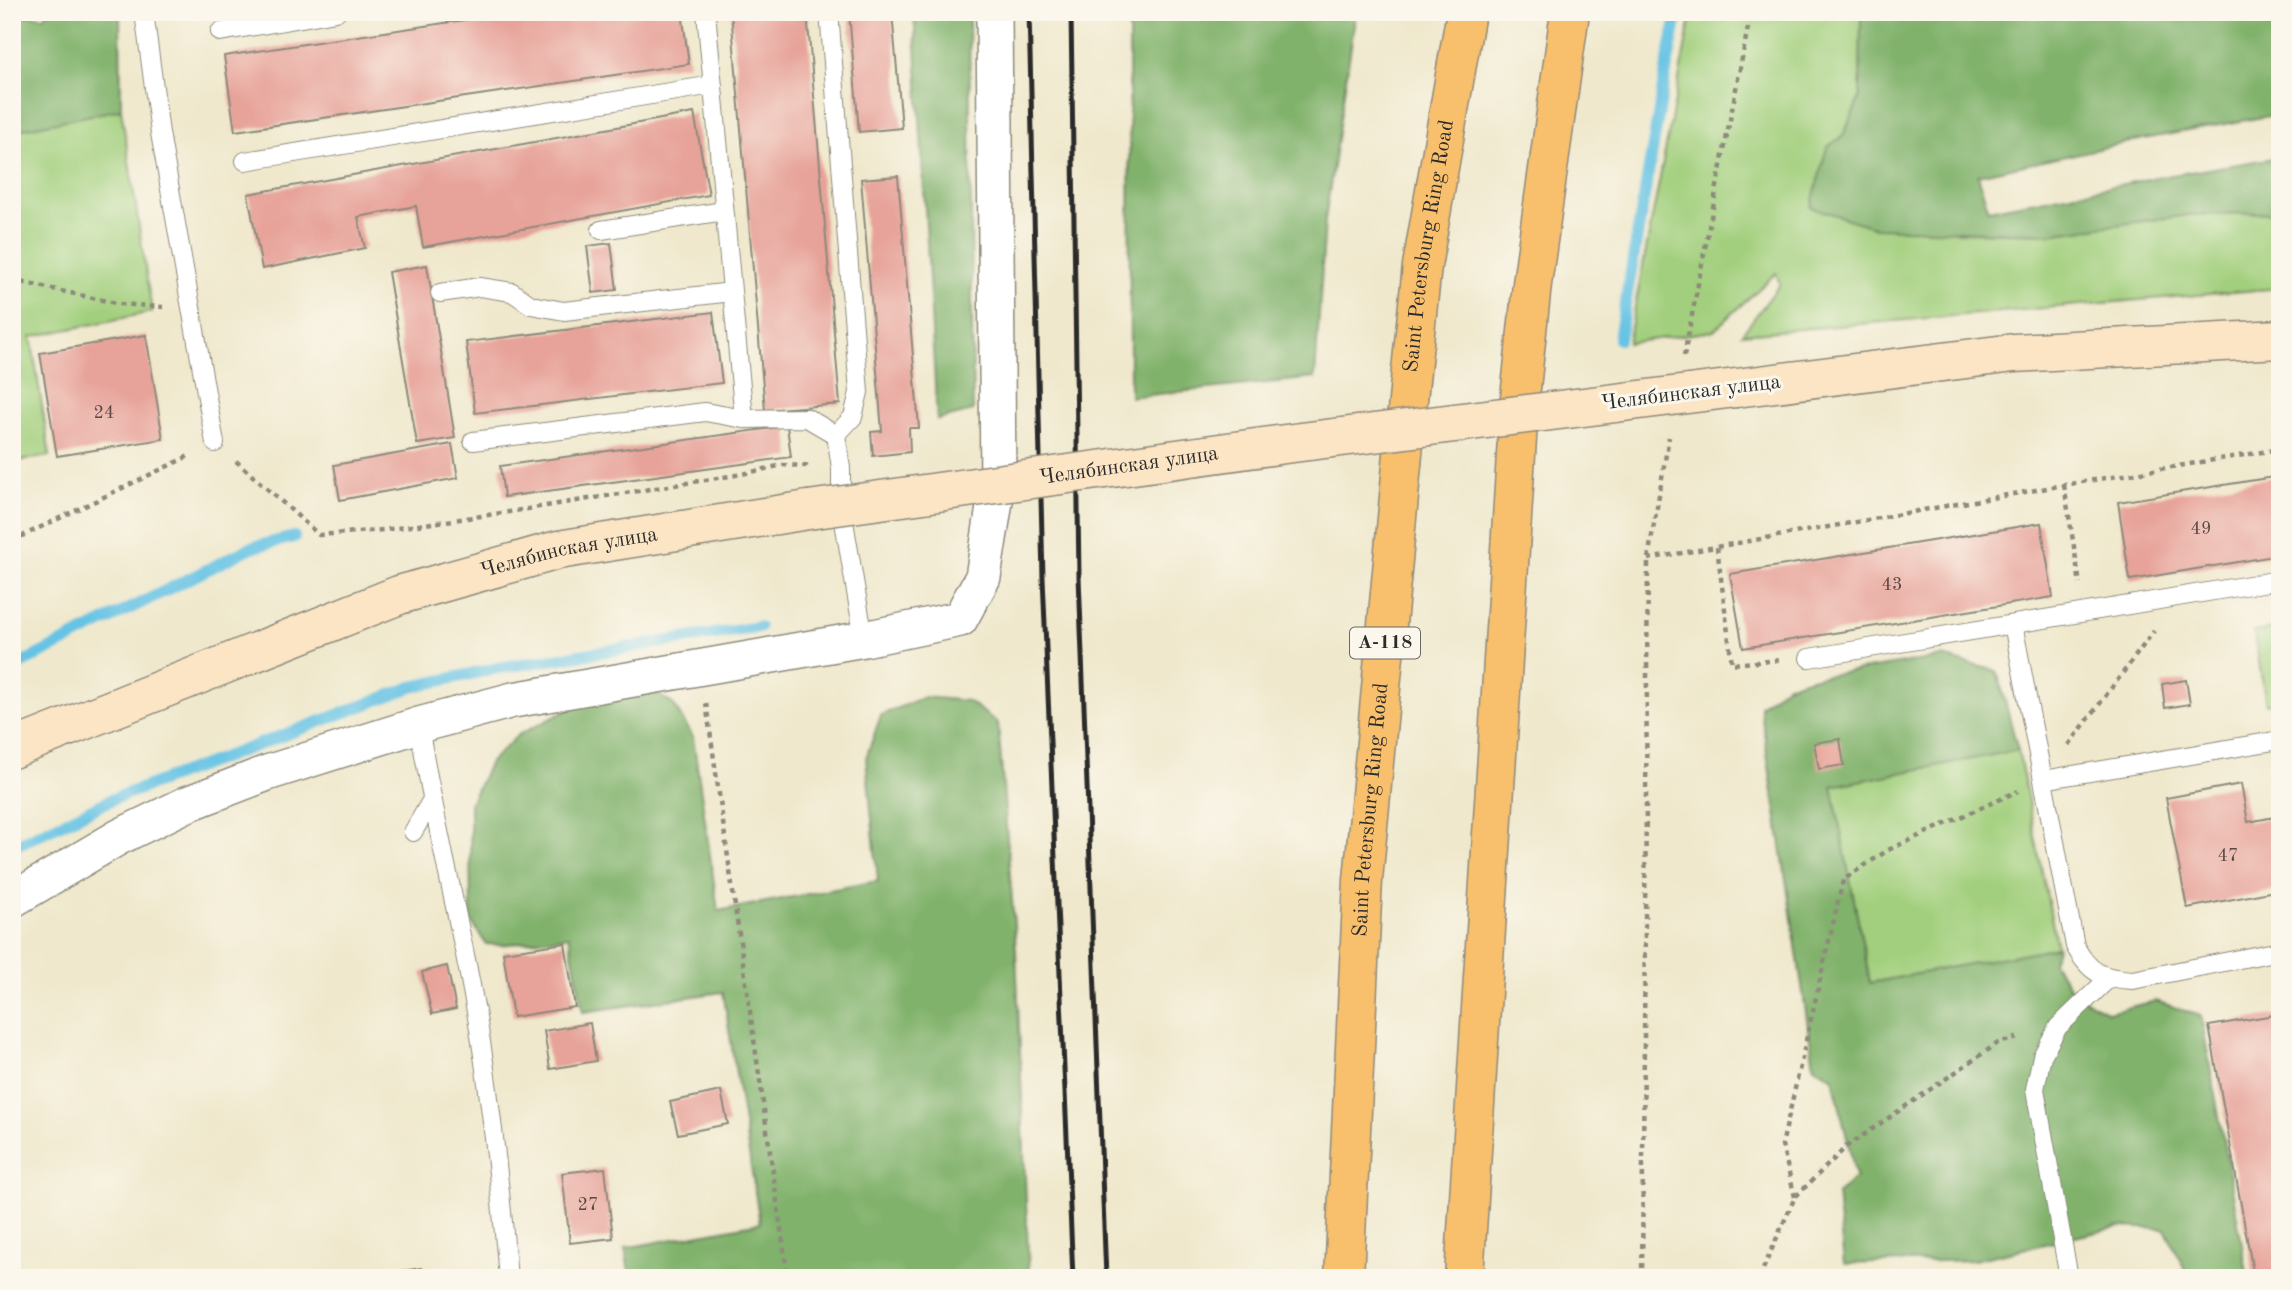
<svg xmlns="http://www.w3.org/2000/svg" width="2292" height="1290" font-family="'Old Standard TT',serif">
  <rect width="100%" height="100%" fill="#fbf7ec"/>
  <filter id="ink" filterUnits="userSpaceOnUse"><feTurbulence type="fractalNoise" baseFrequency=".0143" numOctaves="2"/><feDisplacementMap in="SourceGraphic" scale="14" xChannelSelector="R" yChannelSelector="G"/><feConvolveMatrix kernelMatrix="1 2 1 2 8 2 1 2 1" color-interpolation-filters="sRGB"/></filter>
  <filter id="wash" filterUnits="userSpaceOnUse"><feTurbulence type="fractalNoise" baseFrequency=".00686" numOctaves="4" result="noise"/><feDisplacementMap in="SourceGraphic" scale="28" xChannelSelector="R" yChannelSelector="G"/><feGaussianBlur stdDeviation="1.57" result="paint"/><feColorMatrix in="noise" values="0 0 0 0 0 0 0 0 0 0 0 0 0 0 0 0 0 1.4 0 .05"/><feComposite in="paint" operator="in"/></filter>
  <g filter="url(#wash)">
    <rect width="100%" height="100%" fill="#efe8cc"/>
    <!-- green -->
    <path fill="#a2cf7d" stroke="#667d54" stroke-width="2" d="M1692,12h169l-1,85 -17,39 114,96 91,2 140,-19 92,-3v76l-538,46 38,-50 -4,-11 -63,58 -85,12z
      M121,109l31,203 -121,25 19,119 -38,6v-331z
      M2280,628v73l-14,3 -12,-72z
      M2018,750l39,197 -187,36 -38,-197z"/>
    <!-- forest -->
    <path fill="#81b26c" stroke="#566e4c" stroke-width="2" d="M49,12h71l1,97 -109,22v-118l31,4z
      M914,12h55l4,399 -36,9z
      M1129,12h227l-31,208 -10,158 -185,19z
      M1861,12h419v102l-136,25 -166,36 10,35 166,-32 126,-21v55l-92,3 -140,19 -172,-6 -65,-21 16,-60 16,-11 17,-39z
      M1942,657l55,14 21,79 -186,36 38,197 187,-36 -4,15 21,32 34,18 48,-11 45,15 47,262h-59l-24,-49 -46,-2 -145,33 -130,4 -7,-70 19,-17 -23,-99 -19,-12 -54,-360 26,-20 24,-8z
      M656,693l18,12 19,32 25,174 160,-30 -12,-123 15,-43 43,-18 44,4 30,22 18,227 13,328h-399l-5,-30 135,-25 -37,-231 -140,20 -14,-76 -68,9 -15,-1 -15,-23 -1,-118 20,-41 28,-27 57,-29z"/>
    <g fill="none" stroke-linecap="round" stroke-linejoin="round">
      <!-- stream -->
      <path stroke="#66c3e4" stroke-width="12" d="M1619,339l47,-268 12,-59
        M12,668l238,-120 44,-11
        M12,847l101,-48 299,-112 86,-19 261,-41"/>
    </g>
    <g id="blocks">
      <!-- building -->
      <path fill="#e7a299" d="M518,12h164l7,52 -454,67 -11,-75z
        M731,12h76l33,392 -75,6z
        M849,12h43l10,116 -43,4z
        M694,113l15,82 -286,52 -7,-41 -58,11 7,31 -103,21 -14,-75z
        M898,176l21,252h-10l1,24 -37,4 -2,-24 11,-1 -21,-252z
        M611,243l6,47 -24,3 -6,-47z
        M427,265l28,173 -38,6 -29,-172z
        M713,312l9,71 -247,30 -9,-71z
        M146,335l17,104 -106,17 -17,-103z
        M787,426l4,31 -287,40 -4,-31z
        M452,444l6,34 -118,22 -6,-35z
        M2280,476v79l-150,25 -12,-78z
        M2041,523l12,74 -310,51 -13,-74z
        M2186,680l4,24 -25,4 -3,-24z
        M1840,739l4,26 -25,4 -5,-26z
        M2241,784l7,38 32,-6v74l-93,18 -21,-110z
        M565,943l10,64 -62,10 -10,-65z
        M447,966l9,43 -24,5 -10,-42z
        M2280,1014v264h-26l-45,-252z
        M590,1023l6,38 -46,8 -6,-38z
        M721,1091l7,33 -50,10 -8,-32z
        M605,1168l8,70 -43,5 -8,-70z
        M421,1268l1,10h-49v-2z"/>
    </g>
  </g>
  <g filter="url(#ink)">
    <use href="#blocks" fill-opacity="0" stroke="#8d8a7c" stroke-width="2"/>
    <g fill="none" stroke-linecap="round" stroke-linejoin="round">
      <!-- lane casing -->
      <g stroke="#8d8a7c" stroke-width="20">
        <path id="lane" d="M144,12l16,121 55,310
          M706,12l38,407
          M829,12l30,380 -6,25 -17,18
          M220,32l116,-20
          M245,161l468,-76
          M601,230l123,-19
          M440,293l40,-6 32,5 19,13 33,6 168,-19
          M473,441l232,-29 39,7 63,-1 29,17 5,33v36l23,135
          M2013,624l62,322c15,28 27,32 58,34l147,-29
          M1809,658l471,-78
          M419,725c16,102 43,202 60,304 13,82 22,165 29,249
          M2043,780l237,-40
          M413,832l18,-31
          M2069,1278l-34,-189 7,-33 16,-29 51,-49"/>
      </g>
      <!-- street casing -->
      <g stroke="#8d8a7c" stroke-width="38">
        <path id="street" d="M12,900l107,-63 68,-33 80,-31 152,-48 94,-25 351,-61 96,-20 23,-42 15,-95 -4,-470"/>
      </g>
      <!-- secondary casing -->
      <g stroke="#8d8a7c" stroke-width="41">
        <g id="secondary">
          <path d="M1736,388l278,-35 266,-14"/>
          <path id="s1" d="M12,749l387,-154 159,-45 250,-40"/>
        </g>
      </g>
      <!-- highway casing -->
      <g stroke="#8d8a7c" stroke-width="41">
        <g id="highway">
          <path id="s2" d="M1344,1278l19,-398 46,-490 13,-124 44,-254"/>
          <path d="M1464,1278l55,-871 13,-123 38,-272"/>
        </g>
      </g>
      <!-- path -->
      <path stroke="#8d8a7c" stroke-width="4.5" stroke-dasharray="5 5" stroke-linecap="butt" d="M12,280l108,24 43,3
        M1684,356l67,-344
        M236,461l83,74 64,-5 126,-18 233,-38 41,-9 23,1 2,4
        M2064,485l16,99
        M12,541l179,-86
        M1717,547l15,117 49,-4
        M1648,559l416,-74 216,-36
        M706,703l82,575
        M2069,745l85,-114
        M1795,1197l-13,-52 61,-265 45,-30 130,-59
        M1642,1278l6,-719 21,-122
        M1759,1278l36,-81 51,-50 152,-104 19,-5"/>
      <!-- lane -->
      <use href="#lane" stroke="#fff" stroke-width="18"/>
      <!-- street -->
      <use href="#street" stroke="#fff" stroke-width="35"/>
      <!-- secondary -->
      <use href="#secondary" stroke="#fce5c4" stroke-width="38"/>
      <!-- highway -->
      <use href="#highway" stroke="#f8bf6c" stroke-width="38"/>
      <!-- rail -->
      <path stroke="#2b2b2b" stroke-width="5" d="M1029,12l14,566 30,700
        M1071,12l8,565 27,701"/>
      <!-- secondary-bridge casing -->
      <g stroke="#8d8a7c" stroke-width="41" stroke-linecap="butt">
        <g id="secondary-bridge">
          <path id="s3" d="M808,510l477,-66 451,-56"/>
        </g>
      </g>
      <!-- secondary-bridge -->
      <use href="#secondary-bridge" stroke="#fce5c4" stroke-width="38"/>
    </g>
  </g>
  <g text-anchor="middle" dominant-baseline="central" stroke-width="6" stroke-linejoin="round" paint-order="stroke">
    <!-- number labels -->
    <g font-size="18" fill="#5a4946">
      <text x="104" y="413">24</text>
      <text x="2201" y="529">49</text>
      <text x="1892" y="585">43</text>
      <text x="2228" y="856">47</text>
      <text x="588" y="1205">27</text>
    </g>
    <!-- shield labels -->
    <rect fill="#fbf7ec" stroke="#696865" stroke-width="2" x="1350" y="627.5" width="70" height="31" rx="5"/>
    <g font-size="19" font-weight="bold" fill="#2b2b2b">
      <text x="1385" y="643">А-118</text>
    </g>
    <!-- street labels -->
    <g font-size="21" fill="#2b2b2b" stroke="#fbf7ec">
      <text stroke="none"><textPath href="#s2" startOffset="1036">Saint Petersburg Ring Road</textPath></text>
      <text transform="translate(1691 393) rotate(-7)">Челябинская улица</text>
      <text stroke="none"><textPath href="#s3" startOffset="324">Челябинская улица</textPath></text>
      <text stroke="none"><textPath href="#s1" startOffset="592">Челябинская улица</textPath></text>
      <text stroke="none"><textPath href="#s2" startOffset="469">Saint Petersburg Ring Road</textPath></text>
    </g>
  </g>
  <!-- margin -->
  <rect width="2292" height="1290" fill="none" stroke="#fbf7ec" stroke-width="42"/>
</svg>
